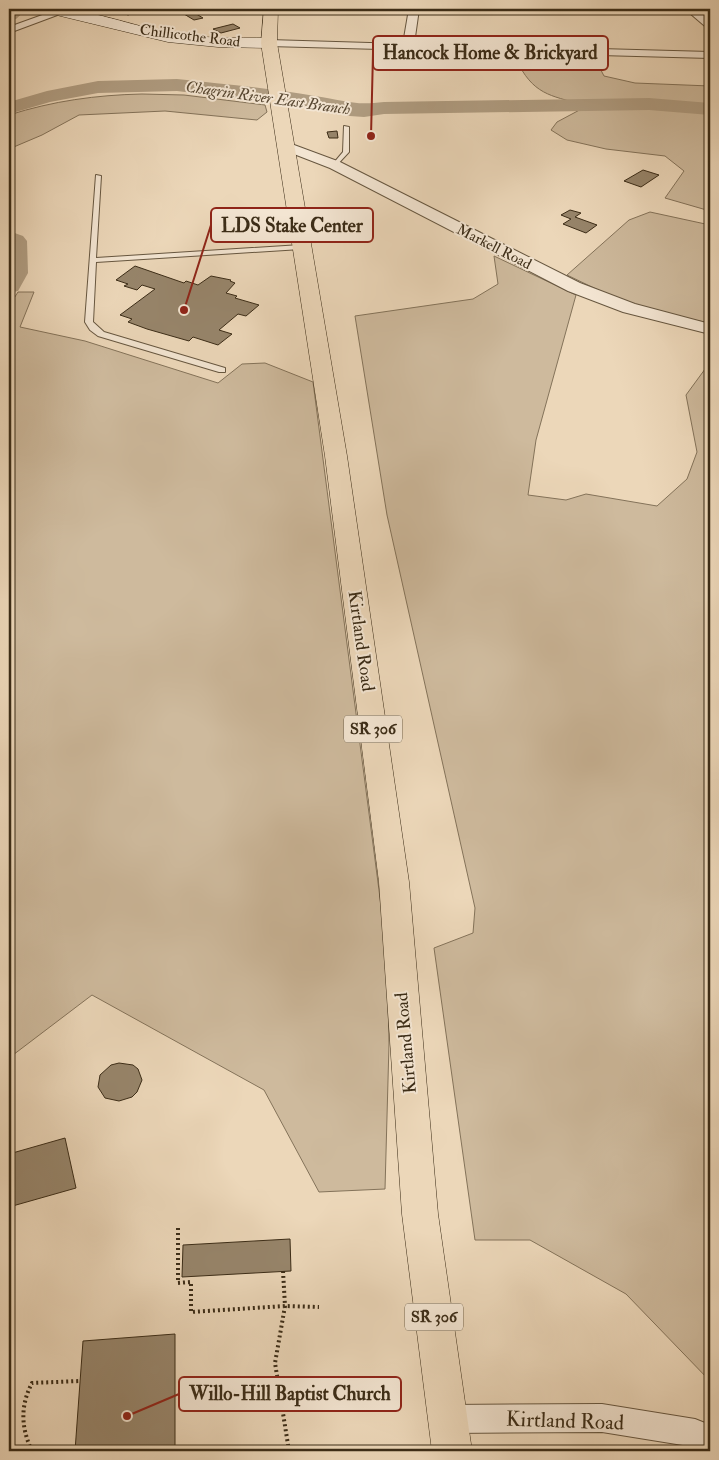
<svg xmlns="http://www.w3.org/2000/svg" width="719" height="1460" font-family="'IM FELL Double Pica',serif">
  <rect width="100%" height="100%" fill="#ecd7b9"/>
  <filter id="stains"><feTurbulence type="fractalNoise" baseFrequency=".004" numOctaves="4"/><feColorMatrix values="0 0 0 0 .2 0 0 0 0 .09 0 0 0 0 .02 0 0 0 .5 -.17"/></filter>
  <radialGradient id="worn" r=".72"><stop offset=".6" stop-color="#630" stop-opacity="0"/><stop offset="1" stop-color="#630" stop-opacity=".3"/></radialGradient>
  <!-- green -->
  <path fill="#ceba9d" stroke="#84735a" d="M593,55l11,21 31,7 75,3v125l-45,-13 19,-27 -19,-15 -59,-7 -39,-9 -16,-10 6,-8 30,-16c-32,-10 -51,-9 -68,-41l14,-8z
    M142,94l42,1 81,10 2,7 -10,8 -92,-9 -86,4 -37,20 -33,14v-34c44,-14 87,-20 133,-21z
    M650,212l60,13v98l-42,-8 -49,-15 -52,-25 62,-55z
    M494,256l82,39 -40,145 -8,55 38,5 20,-6 71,12 30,-27 10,-27 -11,-57 22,-30 2,-1v1017l-84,-87 -96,-54h-55l-41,-292 39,-15 2,-25 -88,-393 -32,-199 118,-17 25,-15z
    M18,292h16l-14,35 65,14 133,42 24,-19 23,-1 48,19 74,570 2,92 -4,145 -66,3 -55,-102 -172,-95 -83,63v-752z"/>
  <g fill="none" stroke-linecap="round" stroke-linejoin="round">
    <!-- river -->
    <path fill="#b09d82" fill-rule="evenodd" d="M9,9h18l-11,10 -7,2z
      M177,79c46,5 93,9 138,17 29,4 38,10 69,6l265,-4 61,5v12l-61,-5 -265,4 -20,3 -14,-1 -33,-8 -140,-17 -79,2 -48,9 -41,12v-12l38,-11 51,-10z
      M9,231l14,5 4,5 1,32 -10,18 -9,2z"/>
  </g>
  <!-- building -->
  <path fill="#97856b" stroke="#3b2c17" d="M113,9h18h-2l7,3 -8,3z
    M193,12l10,6 -9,2 -10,-6z
    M233,24l7,4 -19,5 -8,-4z
    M337,131l1,7h-9l-2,-6z
    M643,170l16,5 -18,12 -17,-6z
    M570,210l11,3 -6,4 22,8 -11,8 -23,-9 8,-5 -10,-4z
    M135,266l49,17 2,-2 12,4 13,-9 20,4 -1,1 5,2 -9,10 11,3 -2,2 24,7 -13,11 -8,-2 -19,16 13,4 -14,11 -25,-8 -4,4 -42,-12 -19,-7 4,-3 -12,-4 35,-26 -13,-4 -5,5 -13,-4 4,-2 -12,-4z
    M119,1063l14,2 5,4 4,11 -5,12 -5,5 -13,4 -14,-3 -7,-11 2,-12 11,-10z
    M65,1138l11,50 -67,19v-53z
    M290,1239l1,32 -109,6 1,-32z
    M175,1334v117h-100l8,-110z"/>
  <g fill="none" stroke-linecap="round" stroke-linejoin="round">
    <!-- service casing -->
    <g stroke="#675740" stroke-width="2">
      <path id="service" d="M396,9h21c-5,3 -18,3 -21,0z
        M344,126l5,1v25l-14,15 -3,-2 11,-13z
        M96,175l5,1 -5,82 205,-13 3,2 -3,2 -205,13 -3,60 11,10 121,36v4h-6l-121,-36 -8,-6 -5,-8z"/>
    </g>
    <!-- minor casing -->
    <g stroke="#675740" stroke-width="2">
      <path id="minor" d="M59,9h7l2,2 -59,22v-6z
        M409,9h10l-5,35 296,8v6l-441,-12 -5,-3 5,-3 134,4z
        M685,9h11l14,11v8l-4,-1z
        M602,1404l93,15 15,6v26l-15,-4 -93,-15 -153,1 -10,-4 -4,-10 4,-10 10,-4z"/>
    </g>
    <!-- tertiary casing -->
    <g stroke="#675740" stroke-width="2">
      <path id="tertiary" d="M286,142l54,20 240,121 55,21 75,20v10l-87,-22 -55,-21 -238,-123 -49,-19 -2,-3 2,-3z"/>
    </g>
    <!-- secondary casing -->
    <g stroke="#3b2c17" stroke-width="1">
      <path id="secondary" d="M42,9c41,-3 83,15 124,23 33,7 69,6 103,6l5,2 3,3 -3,3 -5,2 -51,-1 -50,-5 -124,-30z"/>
    </g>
    <!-- primary casing -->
    <g stroke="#3b2c17" stroke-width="1">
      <path id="primary" d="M264,9h14l-1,34 70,413 62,426 29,332 34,237h-40l-30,-237 -23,-332 -54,-426 -64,-413z"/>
    </g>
    <!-- path -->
    <path stroke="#3b2c17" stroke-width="4" stroke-dasharray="2 3" stroke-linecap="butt" d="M178,1228v55l13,-1v30l94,-6 34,1
      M283,1271l2,35 -10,57 14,88
      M32,1451c-11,-23 -12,-45 0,-68l48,-2"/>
    <!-- service -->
    <use href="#service" fill="#f3e5d2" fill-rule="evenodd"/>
    <!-- minor -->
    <use href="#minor" fill="#f3e5d2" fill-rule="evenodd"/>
    <!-- tertiary -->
    <use href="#tertiary" fill="#f3e5d2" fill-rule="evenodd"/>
    <!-- secondary -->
    <use href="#secondary" fill="#f3e5d2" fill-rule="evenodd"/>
    <!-- primary -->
    <use href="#primary" fill="#ecd7b9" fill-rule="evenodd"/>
  </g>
  <g text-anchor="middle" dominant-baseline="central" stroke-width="4" stroke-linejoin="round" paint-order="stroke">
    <!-- far-street labels -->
    <g font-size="15" fill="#3b2c17" stroke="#f3e5d2">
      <text transform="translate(190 36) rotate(7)">Chillicothe Road</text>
      <text transform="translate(494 247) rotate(27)">Markell Road</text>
    </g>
    <!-- far-water labels -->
    <g font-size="16" font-style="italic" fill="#584832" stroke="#f3e5d2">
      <text transform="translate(268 98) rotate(8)">Chagrin River East Branch</text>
    </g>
    <!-- shield labels -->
    <g fill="#f3e5d2" stroke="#72644f" stroke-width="1">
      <rect x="344" y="715.5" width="58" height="27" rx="4"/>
      <rect x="405" y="1303.5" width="58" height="27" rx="4"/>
    </g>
    <g font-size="16" font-weight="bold" fill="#3b2c17">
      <text x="373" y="729">SR 306</text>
      <text x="434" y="1317">SR 306</text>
    </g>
    <!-- street labels -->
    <g font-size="18" fill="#3b2c17" stroke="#f3e5d2">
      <text transform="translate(361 641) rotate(82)">Kirtland Road</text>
      <text transform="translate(406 1043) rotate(-95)">Kirtland Road</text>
    </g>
    <!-- near-street labels -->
    <g font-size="21" fill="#3b2c17" stroke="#f3e5d2">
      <text transform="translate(565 1421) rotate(2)">Kirtland Road</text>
    </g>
  </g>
  <!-- callouts -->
  <path fill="none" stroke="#8f2418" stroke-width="2" d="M371 136L373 53M184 310L211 225M127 1416L179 1394"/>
  <g fill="#8f2418" stroke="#f3e5d2" stroke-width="2">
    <circle cx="371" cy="136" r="5"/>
    <circle cx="184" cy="310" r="5"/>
    <circle cx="127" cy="1416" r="5"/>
  </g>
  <g fill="#f3e5d2" stroke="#8f2418" stroke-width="2">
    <rect x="373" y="36" width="235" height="34" rx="5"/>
    <rect x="211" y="208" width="162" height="34" rx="5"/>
    <rect x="179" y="1377" width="222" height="34" rx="5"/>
  </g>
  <g font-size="19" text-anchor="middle" font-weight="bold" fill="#3b2c17">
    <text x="490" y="59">Hancock Home &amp; Brickyard</text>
    <text x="292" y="232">LDS Stake Center</text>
    <text x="290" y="1400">Willo-Hill Baptist Church</text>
  </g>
  <!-- margin -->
  <rect width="719" height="1460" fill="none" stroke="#ecd7b9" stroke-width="30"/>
  <rect x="10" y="10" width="699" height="1440" fill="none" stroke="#3b2c17" stroke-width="2.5"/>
  <rect x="15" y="15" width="689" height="1430" fill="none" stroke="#3b2c17"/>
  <rect width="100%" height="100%" filter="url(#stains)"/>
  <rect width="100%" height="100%" fill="url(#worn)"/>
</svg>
